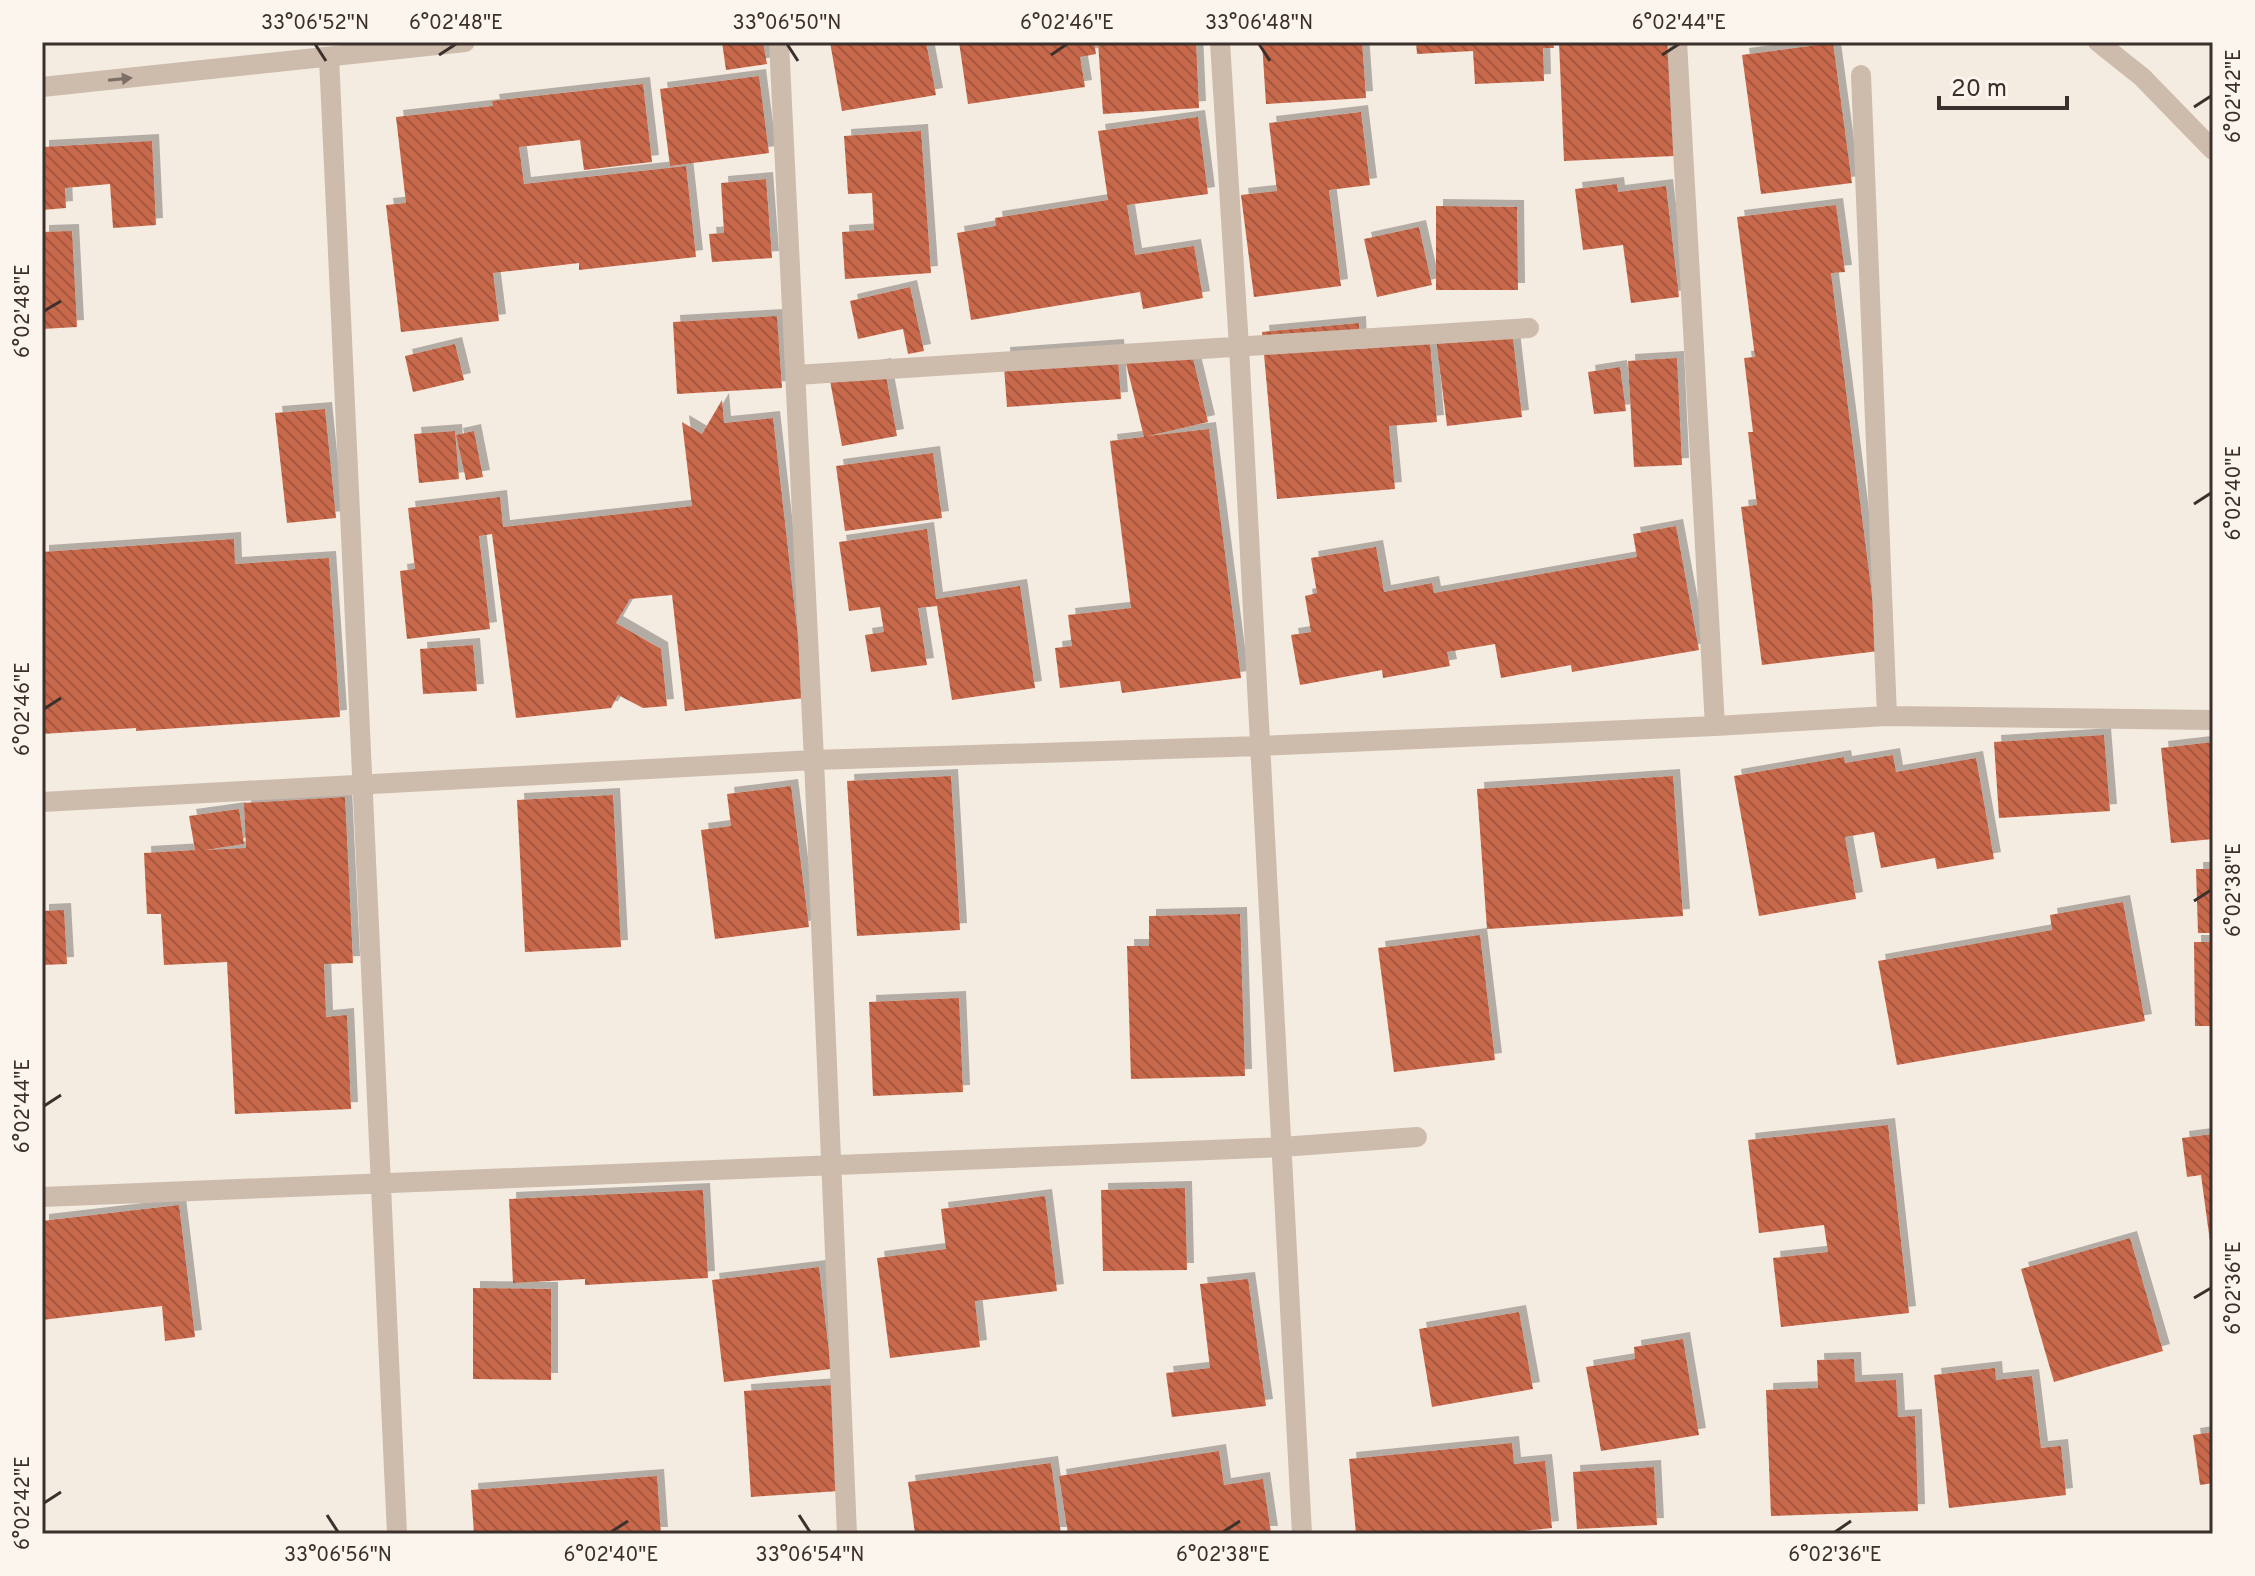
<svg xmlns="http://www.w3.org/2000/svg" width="2255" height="1576" font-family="Overpass,sans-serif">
  <defs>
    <pattern id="building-back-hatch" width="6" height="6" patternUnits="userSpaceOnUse" patternTransform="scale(2)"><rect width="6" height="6" fill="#c8694b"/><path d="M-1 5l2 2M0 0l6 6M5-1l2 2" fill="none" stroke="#a4573f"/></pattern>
    <filter id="shadow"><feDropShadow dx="7" dy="-7" stdDeviation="0" flood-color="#0004"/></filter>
  </defs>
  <rect width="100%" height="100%" fill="#f4ebe1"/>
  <!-- building -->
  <path fill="url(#building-back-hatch)" filter="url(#shadow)" d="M722,42h41l4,22 -41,6z
    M830,42h96l10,53 -94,16z
    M959,42h135l2,12 -16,3 5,30 -117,17z
    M1098,42h98l3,66 -96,6z
    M1262,42h100l4,56 -100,6z
    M1416,42h137l1,6h-11l1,33 -69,3 -2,-33 -56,3z
    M1559,42h110l5,114 -110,5z
    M1833,43l19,140 -91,11 -19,-139z
    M759,76l10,77 -99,13 -10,-77z
    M643,84l9,78 -68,8 -4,-30 -61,7 5,37 162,-18 10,91 -117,13v-7l-86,10 6,48 -98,11 -15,-127 20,-2 -10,-86 97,-11 -1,-5z
    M1361,112l9,73 -41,5 12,96 -87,11 -13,-102 36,-4 -8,-68z
    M1198,117l10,77 -81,11 8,50 59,-9 9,52 -60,11 -3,-17 -169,28 -14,-87 39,-7 -1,-8 113,-18 -10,-69z
    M921,131l10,142 -86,6 -3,-47 32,-2 -2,-37 -24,1 -4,-58z
    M152,141l4,84 -43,3 -3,-44 -45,4 1,20 -24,2v-63z
    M766,179l6,79 -60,4 -3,-28 15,-1 -3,-50z
    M1617,184l1,8 48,-6 13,111 -48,6 -8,-58 -40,5 -8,-61z
    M1836,205l9,67 -14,1 48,378 -117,14 -21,-158 16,-2 -9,-73h5l-9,-74 11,-1 -18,-140z
    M1436,206l81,1 1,83h-82z
    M1419,227l13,58 -55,12 -13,-58z
    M72,231l5,96 -35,2v-97z
    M910,287l14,64 -16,3 -5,-25 -45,10 -8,-38z
    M777,316l5,72 -105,6 -4,-72z
    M1359,323l1,26 70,-6 7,79 -48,4 6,63 -118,10 -15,-167z
    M1512,330l10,87 -75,9 -11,-87z
    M455,344l9,36 -51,12 -8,-36z
    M1117,346l4,53 -114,8 -4,-53z
    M1192,354l16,68 -60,14 61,-7 32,249 -119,15 -2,-12 -60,7 -5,-40 17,-2 -4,-31 63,-7 -21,-167 34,-4 -20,-82z
    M1677,358l5,107 -48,2 -6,-106z
    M884,365l13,71 -55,10 -13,-71z
    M1620,367l6,44 -32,3 -6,-42z
    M722,400l2,23 49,-5 32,280 -120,13 -13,-116 -42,4 -14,24 45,26 6,57 -24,2 -25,-13 -7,13 -95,10 -24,-184 -13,2 11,93 -83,10 -7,-68 15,-2 -7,-61 92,-11 3,30 189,-21 -10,-84 20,12z
    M325,409l11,109 -49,5 -12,-110z
    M455,431l4,48 -40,4 -5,-49z
    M474,431l9,46 -17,3 -10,-45z
    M933,453l9,65 -97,13 -9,-65z
    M1676,526l23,124 -127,22 -1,-7 -70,13 -6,-34 -48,8 3,14 -67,12 -1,-8 -82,15 -9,-50 20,-3 -6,-36 12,-3 -6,-35 65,-11 8,45 48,-9 2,10 203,-36 -4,-23z
    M927,529l9,70 84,-13 15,102 -83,12 -15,-94 -19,2 9,57 -56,7 -6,-37 19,-3 -4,-25 -31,4 -10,-69z
    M234,539l1,25 94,-6 11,159 -204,14v-3l-94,6v-182z
    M473,645l4,46 -54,3 -3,-45z
    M2104,735l6,76 -111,7 -5,-76z
    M2213,742v97l-42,4 -10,-95z
    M1893,755l3,17 80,-14 18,101 -57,10 -2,-11 -54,10 -7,-36 -29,5 11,62 -97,17 -25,-140 110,-19 1,6z
    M951,776l9,154 -103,6 -10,-155z
    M1673,776l10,140 -196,13 -10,-140z
    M791,786l18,141 -94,12 -14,-109 30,-4 -4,-32z
    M613,795l8,152 -96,5 -8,-152z
    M345,797l8,166 -29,1 2,53 21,-2 4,94 -116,5 -8,-152 -63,3 -3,-51h-14l-3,-61 51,-3 -6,-34 50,-7 5,35 -39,6 41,-2 -2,-45z
    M2196,869h17v64h-15z
    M2123,902l22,119 -248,44 -19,-104 174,-31 -2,-15z
    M64,910l3,54 -25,1v-54z
    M1240,914l5,162 -114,3 -4,-133h22v-30z
    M1480,935l15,125 -101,12 -16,-124z
    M2194,942h19v84h-18z
    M959,998l4,94 -90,4 -4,-94z
    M1888,1125l21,188 -128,14 -8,-69 55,-6 -4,-27 -65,8 -11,-93z
    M2213,1134v115h-2l-10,-74 -14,2 -5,-39z
    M1185,1188l2,82 -84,1 -2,-81z
    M703,1190l5,88 -123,7v-6l-72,4 -4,-84z
    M1045,1196l12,95 -82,10 5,46 -90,11 -13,-100 69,-9 -5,-40z
    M179,1205l16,132 -30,4 -3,-35 -120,14v-99z
    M2130,1238l33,113 -109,31 -33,-113z
    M819,1267l12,102 -107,13 -12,-102z
    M1248,1279l18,127 -94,11 -6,-44 44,-5 -10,-84z
    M473,1288l78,1v91l-78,-1z
    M1519,1312l14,77 -101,18 -13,-78z
    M1683,1339l16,96 -98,16 -15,-84 49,-8 -1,-12z
    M1854,1359l1,23 41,-2 2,37 17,-1 3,95 -147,5 -5,-126 52,-2 -1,-28z
    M1995,1368l1,12 36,-4 9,72 20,-2 5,49 -117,13 -15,-133z
    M832,1385l7,106 -88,6 -7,-106z
    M2213,1432v51l-13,2 -7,-50z
    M1512,1443l2,21 31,-3 7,67 -59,6h-137l-7,-75z
    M1219,1451l5,34 39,-6 8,54 -203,1 -9,-58z
    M1051,1463l10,71h-146l-7,-52z
    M1654,1467l3,58 -80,4 -4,-57z
    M657,1476l4,58h-187l-3,-44z"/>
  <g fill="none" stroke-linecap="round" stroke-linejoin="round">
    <!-- street -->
    <path stroke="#cdbbac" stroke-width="20" d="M779,42l35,718 33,774
      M1220,42l19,305 63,1187
      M1677,42l38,684
      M2098,42l44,35 71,73
      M329,57l68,1477
      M1861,75l26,641
      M42,87l423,-45
      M796,375l733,-47
      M42,802l772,-42 446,-14 455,-20 172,-10 326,4
      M42,1197l1240,-50 135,-10"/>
  </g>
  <!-- one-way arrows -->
  <defs><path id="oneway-solid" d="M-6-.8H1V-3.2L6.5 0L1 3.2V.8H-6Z" transform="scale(2)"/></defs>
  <use fill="#7d6f65" href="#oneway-solid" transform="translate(120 79) rotate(-6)"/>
  <!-- ticks -->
  <path fill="none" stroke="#3b302b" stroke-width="3" d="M315,44l11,17M787,44l11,17M1259,44l11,17M439,55l17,-11M1051,55l16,-11M1662,55l17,-11M2194,107l17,-11M44,311l17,-10M2194,504l17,-11M44,709l17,-11M2194,901l17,-11M44,1106l17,-11M2194,1298l17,-10M44,1503l17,-11M327,1515l11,17M799,1515l11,17M611,1532l17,-11M1223,1532l17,-11M1835,1532l16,-11"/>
  <!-- border -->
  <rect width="2255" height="1576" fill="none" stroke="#fbf5ee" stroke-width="88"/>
  <!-- scale -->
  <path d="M1939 96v12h128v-12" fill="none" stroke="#3b302b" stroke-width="4"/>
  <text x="1951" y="96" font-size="24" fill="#3b302b" stroke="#fbf5ee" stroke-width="6" paint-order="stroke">20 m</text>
  <rect x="44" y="44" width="2167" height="1488" fill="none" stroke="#3b302b" stroke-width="3"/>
  <g font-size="20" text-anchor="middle" fill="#3b302b">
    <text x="315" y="29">33°06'52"N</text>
    <text x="456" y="29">6°02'48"E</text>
    <text x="787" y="29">33°06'50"N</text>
    <text x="1067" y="29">6°02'46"E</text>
    <text x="1259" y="29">33°06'48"N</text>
    <text x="1679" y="29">6°02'44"E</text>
    <text transform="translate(2233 96) rotate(-90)" y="7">6°02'42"E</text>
    <text transform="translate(22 311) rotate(-90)" y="7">6°02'48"E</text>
    <text transform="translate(2233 493) rotate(-90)" y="7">6°02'40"E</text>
    <text transform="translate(22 709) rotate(-90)" y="7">6°02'46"E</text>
    <text transform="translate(2233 890) rotate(-90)" y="7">6°02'38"E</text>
    <text transform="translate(22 1106) rotate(-90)" y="7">6°02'44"E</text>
    <text transform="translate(2233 1288) rotate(-90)" y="7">6°02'36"E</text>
    <text transform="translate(22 1503) rotate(-90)" y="7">6°02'42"E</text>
    <text x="338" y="1561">33°06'56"N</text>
    <text x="611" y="1561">6°02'40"E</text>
    <text x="810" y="1561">33°06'54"N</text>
    <text x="1223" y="1561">6°02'38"E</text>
    <text x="1835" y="1561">6°02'36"E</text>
  </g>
</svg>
